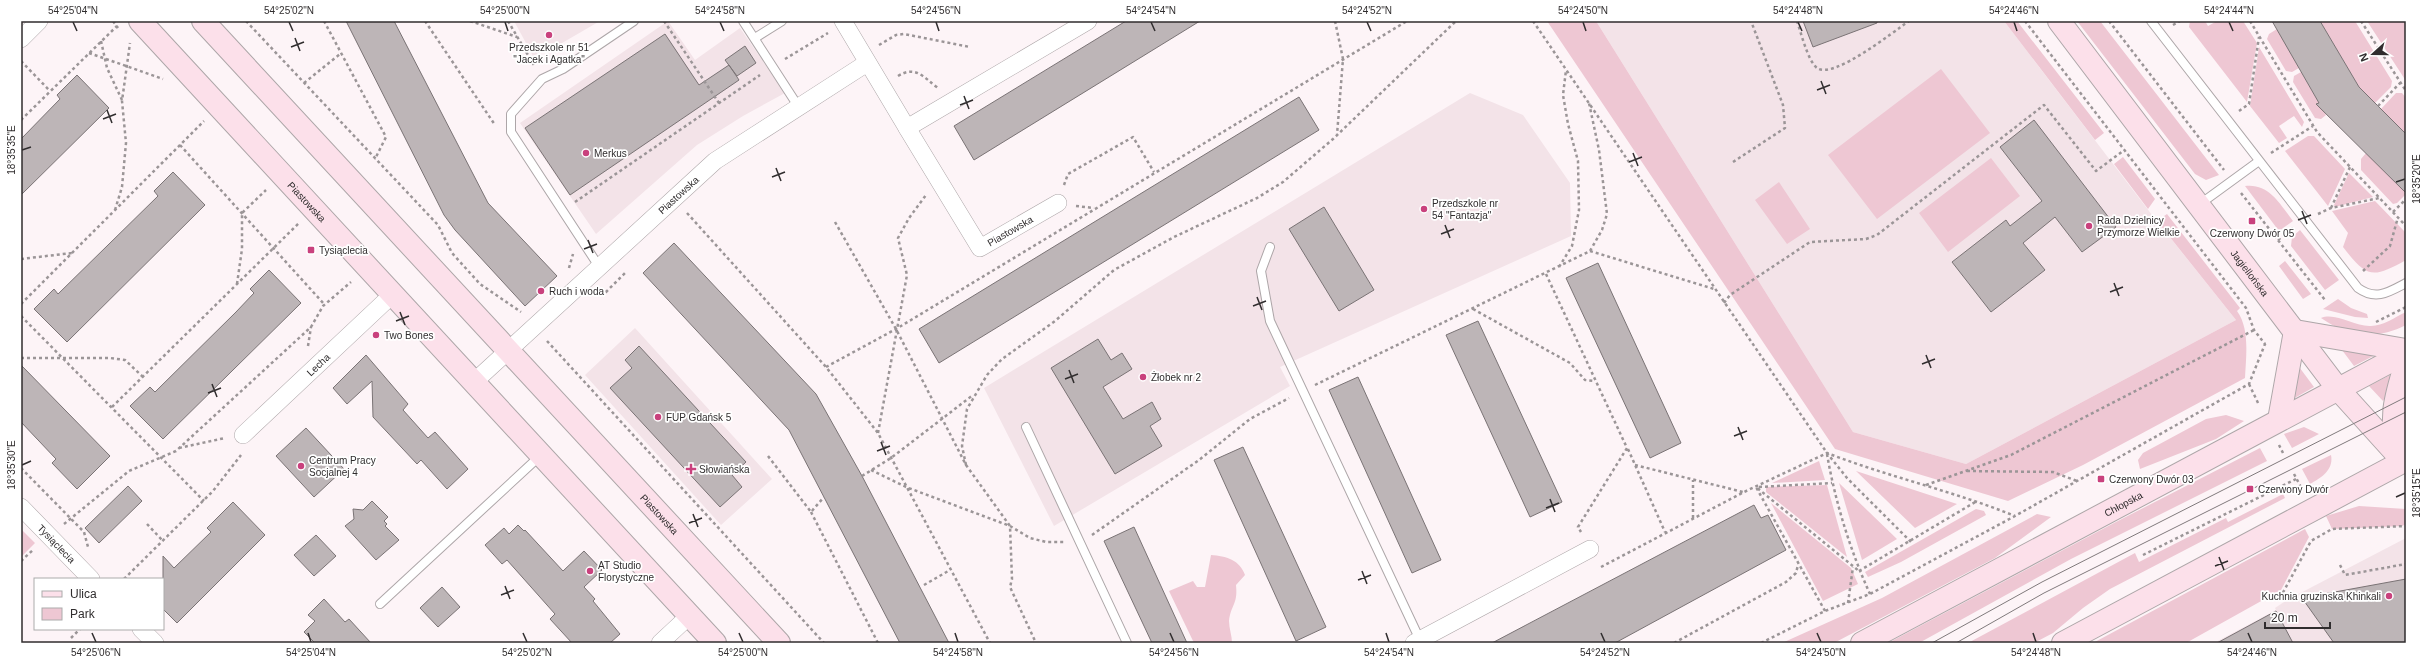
<svg xmlns="http://www.w3.org/2000/svg" width="2427" height="664" font-family="Helvetica,sans-serif">
  <rect width="100%" height="100%" fill="#fdf4f7"/>
  <!-- built -->
  <path fill="#f3e3e8" d="M514,21h86l-50,29h-6l-11,6z
    M668,21l27,39 45,-32 45,65 -42,23 -46,29 -101,89 -76,-111z
    M1596,21h408l148,194 84,105 -270,144 -113,-32z
    M1470,93l53,22 47,68 1,53 -291,131 10,19 -236,140 -70,-138z
    M635,328l137,151 -51,46 -136,-150z
    M2406,538v105h-192l62,-33 -1,-2 12,-8z"/>
  <!-- green -->
  <path fill="#eec7d3" d="M1547,21h49l257,411 113,32 270,-144 -79,-99 10,-7 73,94 -3,3c13,18 9,45 8,67l-162,87 -75,36 -173,-52z
    M2004,21h13l87,112 -9,7z
    M2077,21h23l119,154 -13,5 -11,-6z
    M2190,21h15l3,5 9,-5h26l14,22 -10,59 -58,-75z
    M2320,21h35l37,60 -1,6 -16,16 -16,-16z
    M2367,21h39v60z
    M2277,29l22,39 -7,4 -6,-1 -19,-32 2,-5z
    M2259,47l45,75 -2,5 -8,-11 -15,10 8,12 -8,5 -29,-37z
    M1941,69l49,64 -113,86 -49,-64z
    M2301,72l25,43 -5,4 -6,-1 -22,-36 1,-6z
    M2396,93h6l4,5v36l-25,-25z
    M2308,136h6l31,33 -17,37 -43,-55z
    M2366,153l40,29v12l-9,9 -4,1 -32,-34v-11z
    M2123,157l32,42 -7,10 -34,-45z
    M1991,158l29,38 -72,56 -29,-39z
    M2349,173l24,24 -38,10 -1,-2z
    M1779,182l31,47 -23,15 -32,-44z
    M2245,186c24,-3 35,18 48,35l-14,10z
    M2375,201l31,32v27c-34,19 -39,18 -63,-13l5,-14 -16,-22z
    M2300,230l39,50 -14,10 -34,-44 1,-9z
    M2285,261l26,33 -8,5 -24,-33z
    M2338,299l13,9 16,6 1,4 -13,-1 -32,-8z
    M2406,312v13c-29,15 -58,12 -85,-7 15,-6 34,9 50,8 12,0 24,-9 35,-14z
    M2342,350l39,2 -27,14z
    M2288,352l26,35 -33,19z
    M2394,373l-9,25 -2,3 -14,-15z
    M2226,415l18,6 -28,18 -76,30 -2,-9 5,-7 63,-34z
    M2304,427l15,7 -27,14 -8,-14z
    M2260,448l7,13 -196,98 -152,84h-31l226,-120z
    M2331,455c3,15 -10,23 -21,29l-8,-15z
    M1819,461l6,19 -53,3z
    M1856,471l101,33 -42,24z
    M1839,483l58,56 -35,21z
    M1827,485l20,72 -81,-65v-5z
    M2283,494l2,4 -175,91 -27,19 -30,25 -19,10h-66l167,-90 4,9 87,-44 2,4z
    M1771,503l80,65 7,16 -35,17z
    M2359,506l47,3v15l-4,2 -70,3 -6,-13z
    M1976,509l8,2 2,4 -85,47 -33,15 -3,-5z
    M2037,514l14,3 -56,41 -161,85h-52l100,-45z
    M2305,529l4,8 -28,53 -95,53h-93z
    M22,530l13,13 -14,14v-26z
    M1211,555c15,1 29,5 34,20l-9,10c2,20 -5,19 -7,36 0,7 3,15 3,22h-38l-25,-52 24,-10 4,6h8z"/>
  <!-- building -->
  <path fill="#bdb5b7" stroke="#7a7375" d="M346,21h48l94,182 69,73 -32,30 -70,-76 -11,-15z
    M1126,21h74l-226,139 -20,-34z
    M1803,21h74v2l-64,24z
    M2272,21h48l39,66 47,47v59l-90,-89 3,-1z
    M665,34l34,51 30,-20 10,15 -169,115 -45,-67z
    M745,46l11,17 -19,13 -12,-16z
    M77,75l32,33 -88,87v-56l39,-40 -3,-4z
    M1299,97l20,33 -380,233 -20,-34z
    M2034,120l82,107 -34,25 -27,-35 -32,26 22,27 -54,42 -39,-50 54,-42 4,6 32,-25 -42,-54z
    M173,172l32,33 -138,137 -33,-33 20,-20 4,5 100,-98 -4,-5z
    M1324,207l50,83 -35,21 -50,-82z
    M674,243l142,151 46,82 87,167h-49l-111,-213 -146,-157z
    M1598,263l83,180 -31,15 -84,-180z
    M269,270l32,33 -138,136 -33,-33 20,-19 5,5 81,-80 18,-19 -4,-4z
    M1478,321l84,181 -32,15 -84,-182z
    M1098,339l13,21 11,-7 10,16 -29,18 20,32 29,-17 9,17 -11,7 12,20 -47,28 -64,-106z
    M639,346l107,116 -14,13 10,12 -22,20 -110,-119 22,-20 -7,-8z
    M366,355l42,49 -5,6 25,28 7,-6 33,37 -21,20 -26,-29 -4,4 -44,-47 -1,-36 -25,23 -14,-16z
    M21,365l89,91 -33,33 -25,-26 4,-4 -35,-37z
    M1358,377l83,183 -29,13 -83,-183z
    M306,428l38,41 -30,28 -38,-41z
    M1243,447l83,180 -30,14 -82,-181z
    M128,486l14,15 -43,42 -14,-15z
    M372,501l16,16 -4,4 3,3 -2,2 14,14 -23,20 -31,-34 9,-7 -1,-10 10,1z
    M233,502l32,33 -88,88 -14,-14v-53l11,12 37,-36 -4,-4z
    M1754,505l7,13 7,-3 18,35 -171,93h-123z
    M518,525l6,6 1,-1 38,41 21,-20 18,19 -18,17 11,12 -2,2 27,33 -10,9h-38l-22,-24 5,-5 -48,-54 -5,4 -17,-19 19,-17 5,6z
    M1134,527l21,46 32,70h-35l-48,-102z
    M316,535l20,21 -22,20 -20,-21z
    M2406,579v64h-72l-32,-45z
    M442,587l18,20 -22,20 -18,-19z
    M324,599l21,23 4,-3 22,24h-56l-11,-11 11,-11 -7,-6z
    M2276,611l17,32h-76z"/>
  <g fill="none" stroke-linecap="round" stroke-linejoin="round">
    <!-- lane casing -->
    <g stroke="#ada6a8" stroke-width="10">
      <path id="lane" d="M743,21l55,85
        M2151,21l207,267c18,13 31,4 48,-5
        M755,38l27,-17
        M2200,204l59,-43
        M1270,247l-9,24 9,50 150,319
        M600,268l-89,-136v-18l31,-35 21,-10 71,-48
        M1026,427l101,216
        M380,604l161,-149"/>
    </g>
    <!-- street casing -->
    <g stroke="#ada6a8" stroke-width="18">
      <g id="street">
        <path d="M843,21l64,107 181,-107"/>
        <path d="M21,39l18,-18"/>
        <path id="s1" d="M907,128l73,120 78,-45"/>
        <path id="s2" d="M474,382l241,-221 152,-98"/>
        <path id="s3" d="M243,435l150,-141"/>
        <path id="s4" d="M21,507l70,72"/>
        <path d="M141,629l14,14"/>
        <path d="M660,643l29,-27"/>
        <path d="M1414,643l176,-94"/>
      </g>
    </g>
    <!-- secondary casing -->
    <g stroke="#ada6a8" stroke-width="24">
      <g id="secondary">
        <path id="s5" d="M140,21l575,622"/>
        <path id="s6" d="M203,21l576,622"/>
        <path id="s7" d="M2059,21l279,368 66,73"/>
        <path d="M2295,331l111,19"/>
        <path d="M2279,420l16,-89"/>
        <path d="M2401,455c-14,-33 -5,-60 5,-92"/>
        <path id="s8" d="M1862,643l544,-290"/>
        <path d="M2063,643l343,-183"/>
      </g>
    </g>
    <!-- path -->
    <path stroke="#9b9597" stroke-width="2.5" stroke-dasharray="3 3" stroke-linecap="butt" d="M113,21l5,7
      M246,21l192,204 14,28 28,31 41,28
      M324,21l62,116 -11,22
      M425,21l70,104
      M470,21l47,16
      M508,21l27,46
      M664,21l55,82
      M1335,21l8,38 -6,76
      M1533,21l294,432 20,25 66,66
      M1797,21c4,12 11,40 20,47 16,12 76,-36 92,-47
      M2025,21l221,287 8,22 11,14
      M2109,21l115,149
      M2250,21l67,111 89,94
      M2361,21l45,70
      M2173,25l7,-4
      M101,41l6,27 15,32
      M879,45l17,-10 8,-1 66,13
      M89,53l74,26
      M785,59l43,-26
      M21,61l29,30
      M898,76c18,-11 25,1 40,12
      M304,83l36,-29
      M2378,106l22,-23
      M2239,111l10,-7 10,-67
      M21,120l96,-94
      M180,145l144,159
      M2271,153l42,-27
      M1733,162l52,-34 -2,-23 -32,-84
      M1064,185l4,-11 65,-37 21,35
      M2241,193l84,107
      M575,202l185,-127
      M1076,206l18,2
      M2331,208l19,-41
      M115,210l7,-23 4,-44 -4,-42 8,-58
      M2393,212l13,-13
      M687,213l139,154 52,66 112,210
      M2318,214l13,-6 48,-10
      M835,222l61,107 70,136 44,61 2,53 -2,8 26,56
      M2278,240l15,-12
      M1590,251l124,38
      M21,259l51,-6
      M1559,267l13,-21 7,-36 -1,-49 -10,-37 -5,-29 3,-25
      M569,268l4,-14
      M2363,271l27,-25 8,-29
      M1546,274l81,174 -49,79 3,5
      M237,284l5,-35v-36l24,-23
      M600,294l6,-2 19,-19
      M1724,303l6,-8 80,-53 56,-3 11,-4 167,-130 52,66 27,-20
      M21,304l183,-183
      M1473,309l97,54 15,17 10,1
      M21,316l183,185
      M2376,322l30,-15
      M547,341l277,302
      M308,346l3,-19
      M21,358h89l15,2 18,17
      M826,367l70,-38 511,-308
      M2249,384l10,21
      M1315,385l275,-134 12,-21 5,-16 -8,-64 -10,-47
      M112,407l187,-184
      M878,433l29,-158 -9,-37 11,-20 17,-23
      M2279,445l4,8
      M179,448l46,-10
      M1628,449l37,83
      M1827,454c8,47 23,96 43,140
      M768,456l43,56 13,-15
      M966,465l-4,-19 5,-37 20,-34 15,-16 53,-38 59,-51 60,-33 83,-39 26,-16 50,-43 123,-118
      M1635,465l108,27
      M21,468l63,64 4,15
      M871,470l35,17 104,39 20,12 16,4h18
      M1967,471l86,1 24,9
      M2294,474l8,15
      M862,476l29,-18 82,-63
      M1926,485l85,-30 243,-125
      M1759,487l73,-4
      M811,512l67,131
      M1693,518v-38
      M64,524l65,-53 47,-20 135,-124 12,-21 28,-24
      M147,524l16,17
      M1092,535l107,-75 51,-41 39,-21
      M2143,555l153,-76
      M21,561l13,-12
      M2340,565l5,10 61,-11
      M1601,567l143,-75 83,-39c62,24 126,38 188,63
      M1859,571l118,-70
      M124,579l89,-88 28,-36
      M924,585l26,-15
      M2280,598l31,-57 21,-12 74,-3
      M1848,603l5,-36
      M1825,611l-69,-124 103,84
      M71,638l9,-9
      M1674,643l112,-61 10,-9 2,-8
      M1761,643l64,-32 45,-17 145,-78 234,-132 16,-40 3,-2"/>
    <!-- lane -->
    <use href="#lane" stroke="#fff" stroke-width="8"/>
    <!-- street -->
    <use href="#street" stroke="#fff" stroke-width="17"/>
    <!-- secondary -->
    <use href="#secondary" stroke="#fce0ea" stroke-width="22"/>
    <!-- tram -->
    <path stroke="#807a7c" stroke-width="1" d="M1932,643l110,-61 364,-185
      M1956,643l88,-50 362,-181"/>
  </g>
  <!-- ticks -->
  <path fill="none" stroke="#302d2e" stroke-width="1.5" d="M73,22l4,9M289,22l4,9M505,22l3,9M720,22l4,9M936,22l3,9M1151,22l4,9M1367,22l4,9M1583,22l3,9M1798,22l4,9M2014,22l3,9M2229,22l4,9M295,38l5,13M291,47l13,-5M1821,81l5,13M1817,90l13,-5M964,96l5,13M960,105l13,-5M107,110l5,13M103,119l13,-5M22,150l9,-3M1633,153l5,13M1629,162l13,-5M776,168l5,13M772,177l13,-5M2396,182l9,-3M2302,211l5,13M2298,220l13,-5M1445,225l5,13M1441,234l13,-5M588,240l5,13M584,249l13,-5M2114,283l5,13M2110,292l13,-5M1257,297l5,13M1253,306l13,-5M400,312l5,13M396,321l13,-5M1926,355l5,13M1922,364l13,-5M1069,370l5,13M1065,379l13,-5M212,384l5,13M208,393l13,-5M1738,427l5,13M1734,436l13,-5M881,442l5,13M877,451l13,-5M22,465l9,-4M2396,497l9,-4M1550,499l5,13M1546,508l13,-5M693,514l5,13M689,523l13,-5M2219,557l5,13M2215,566l13,-5M1362,571l5,13M1358,580l13,-5M505,586l5,13M501,595l13,-5M92,633l4,9M308,633l3,9M523,633l4,9M739,633l4,9M955,633l3,9M1170,633l4,9M1386,633l3,9M1601,633l4,9M1817,633l4,9M2033,633l3,9M2248,633l4,9"/>
  <!-- markers -->
  <g fill="#c9417d" stroke="#fff" stroke-width="1.5">
    <circle cx="549" cy="35" r="4"/>
    <circle cx="586" cy="153" r="4"/>
    <circle cx="1424" cy="209" r="4"/>
    <rect x="2248" y="217" width="8" height="8" rx="2"/>
    <circle cx="2089" cy="226" r="4"/>
    <rect x="307" y="246" width="8" height="8" rx="2"/>
    <circle cx="541" cy="291" r="4"/>
    <circle cx="376" cy="335" r="4"/>
    <circle cx="1143" cy="377" r="4"/>
    <circle cx="658" cy="417" r="4"/>
    <circle cx="301" cy="466" r="4"/>
    <path d="M689 463h4v4h4v4h-4v4h-4v-4h-4v-4h4z"/>
    <rect x="2097" y="475" width="8" height="8" rx="2"/>
    <rect x="2246" y="485" width="8" height="8" rx="2"/>
    <circle cx="590" cy="571" r="4"/>
    <circle cx="2389" cy="596" r="4"/>
  </g>
  <g text-anchor="middle" dominant-baseline="central" stroke-width="3.5" stroke-linejoin="round" paint-order="stroke">
    <!-- poi labels -->
    <g font-size="10" fill="#302d2e" stroke="#fff" text-anchor="start">
      <text x="549" y="47" text-anchor="middle">Przedszkole nr 51<tspan x="549" dy="12">"Jacek i Agatka"</tspan></text>
      <text x="594" y="153">Merkus</text>
      <text x="1432" y="203">Przedszkole nr<tspan x="1432" dy="12">54 "Fantazja"</tspan></text>
      <text x="2097" y="220">Rada Dzielnicy<tspan x="2097" dy="12">Przymorze Wielkie</tspan></text>
      <text x="2252" y="233" text-anchor="middle">Czerwony Dwór 05</text>
      <text x="319" y="250">Tysiąclecia</text>
      <text x="549" y="291">Ruch i woda</text>
      <text x="384" y="335">Two Bones</text>
      <text x="1151" y="377">Żłobek nr 2</text>
      <text x="666" y="417">FUP Gdańsk 5</text>
      <text x="309" y="460">Centrum Pracy<tspan x="309" dy="12">Socjalnej 4</tspan></text>
      <text x="699" y="469">Słowiańska</text>
      <text x="2109" y="479">Czerwony Dwór 03</text>
      <text x="2258" y="489">Czerwony Dwór</text>
      <text x="598" y="565">AT Studio<tspan x="598" dy="12">Florystyczne</tspan></text>
      <text x="2381" y="596" text-anchor="end">Kuchnia gruzinska Khinkali</text>
    </g>
    <!-- street labels -->
    <g font-size="10" fill="#302d2e" stroke="#fff">
      <text stroke="none"><textPath href="#s2" startOffset="277">Piastowska</textPath></text>
      <text stroke="none"><textPath href="#s5" startOffset="246">Piastowska</textPath></text>
      <text stroke="none"><textPath href="#s1" startOffset="175">Piastowska</textPath></text>
      <text stroke="none"><textPath href="#s7" startOffset="316">Jagiellońska</textPath></text>
      <text stroke="none"><textPath href="#s3" startOffset="103">Lecha</textPath></text>
      <text stroke="none"><textPath href="#s8" startOffset="296">Chłopska</textPath></text>
      <text stroke="none"><textPath href="#s6" startOffset="672">Piastowska</textPath></text>
      <text stroke="none"><textPath href="#s4" startOffset="51">Tysiąclecia</textPath></text>
    </g>
  </g>
  <!-- border -->
  <rect width="2427" height="664" fill="none" stroke="#ffffff" stroke-width="44"/>
  <!-- legend -->
  <rect x="34" y="578" width="130" height="52" fill="#ffffff" stroke="#acabab"/>
  <rect x="42" y="591" width="20" height="6" fill="#fce0ea" stroke="#acabab"/>
  <text x="70" y="598" font-size="12" fill="#302d2e">Ulica</text>
  <rect x="42" y="608" width="20" height="12" fill="#eec7d3" stroke="#acabab"/>
  <text x="70" y="618" font-size="12" fill="#302d2e">Park</text>
  <!-- north arrow -->
  <g transform="translate(2373 54) rotate(249)" stroke="#ffffff" stroke-width="3" paint-order="stroke">
  <path d="M0-3L7 15L0 10L-7 15Z" fill="#302d2e"/>
  <text y="-6" font-size="11" font-weight="bold" text-anchor="middle" fill="#302d2e">N</text>
  </g>
  <!-- scale -->
  <path d="M2265 622v6h65v-6" fill="none" stroke="#302d2e" stroke-width="2"/>
  <text x="2271" y="622" font-size="12" fill="#302d2e" stroke="#ffffff" stroke-width="3" paint-order="stroke">20 m</text>
  <rect x="22" y="22" width="2383" height="620" fill="none" stroke="#302d2e" stroke-width="1.5"/>
  <g font-size="10" text-anchor="middle" fill="#302d2e">
    <text x="73" y="14">54°25'04"N</text>
    <text x="289" y="14">54°25'02"N</text>
    <text x="505" y="14">54°25'00"N</text>
    <text x="720" y="14">54°24'58"N</text>
    <text x="936" y="14">54°24'56"N</text>
    <text x="1151" y="14">54°24'54"N</text>
    <text x="1367" y="14">54°24'52"N</text>
    <text x="1583" y="14">54°24'50"N</text>
    <text x="1798" y="14">54°24'48"N</text>
    <text x="2014" y="14">54°24'46"N</text>
    <text x="2229" y="14">54°24'44"N</text>
    <text transform="translate(11 150) rotate(-90)" y="4">18°35'35"E</text>
    <text transform="translate(2416 179) rotate(-90)" y="4">18°35'20"E</text>
    <text transform="translate(11 465) rotate(-90)" y="4">18°35'30"E</text>
    <text transform="translate(2416 493) rotate(-90)" y="4">18°35'15"E</text>
    <text x="96" y="656">54°25'06"N</text>
    <text x="311" y="656">54°25'04"N</text>
    <text x="527" y="656">54°25'02"N</text>
    <text x="743" y="656">54°25'00"N</text>
    <text x="958" y="656">54°24'58"N</text>
    <text x="1174" y="656">54°24'56"N</text>
    <text x="1389" y="656">54°24'54"N</text>
    <text x="1605" y="656">54°24'52"N</text>
    <text x="1821" y="656">54°24'50"N</text>
    <text x="2036" y="656">54°24'48"N</text>
    <text x="2252" y="656">54°24'46"N</text>
  </g>
</svg>
